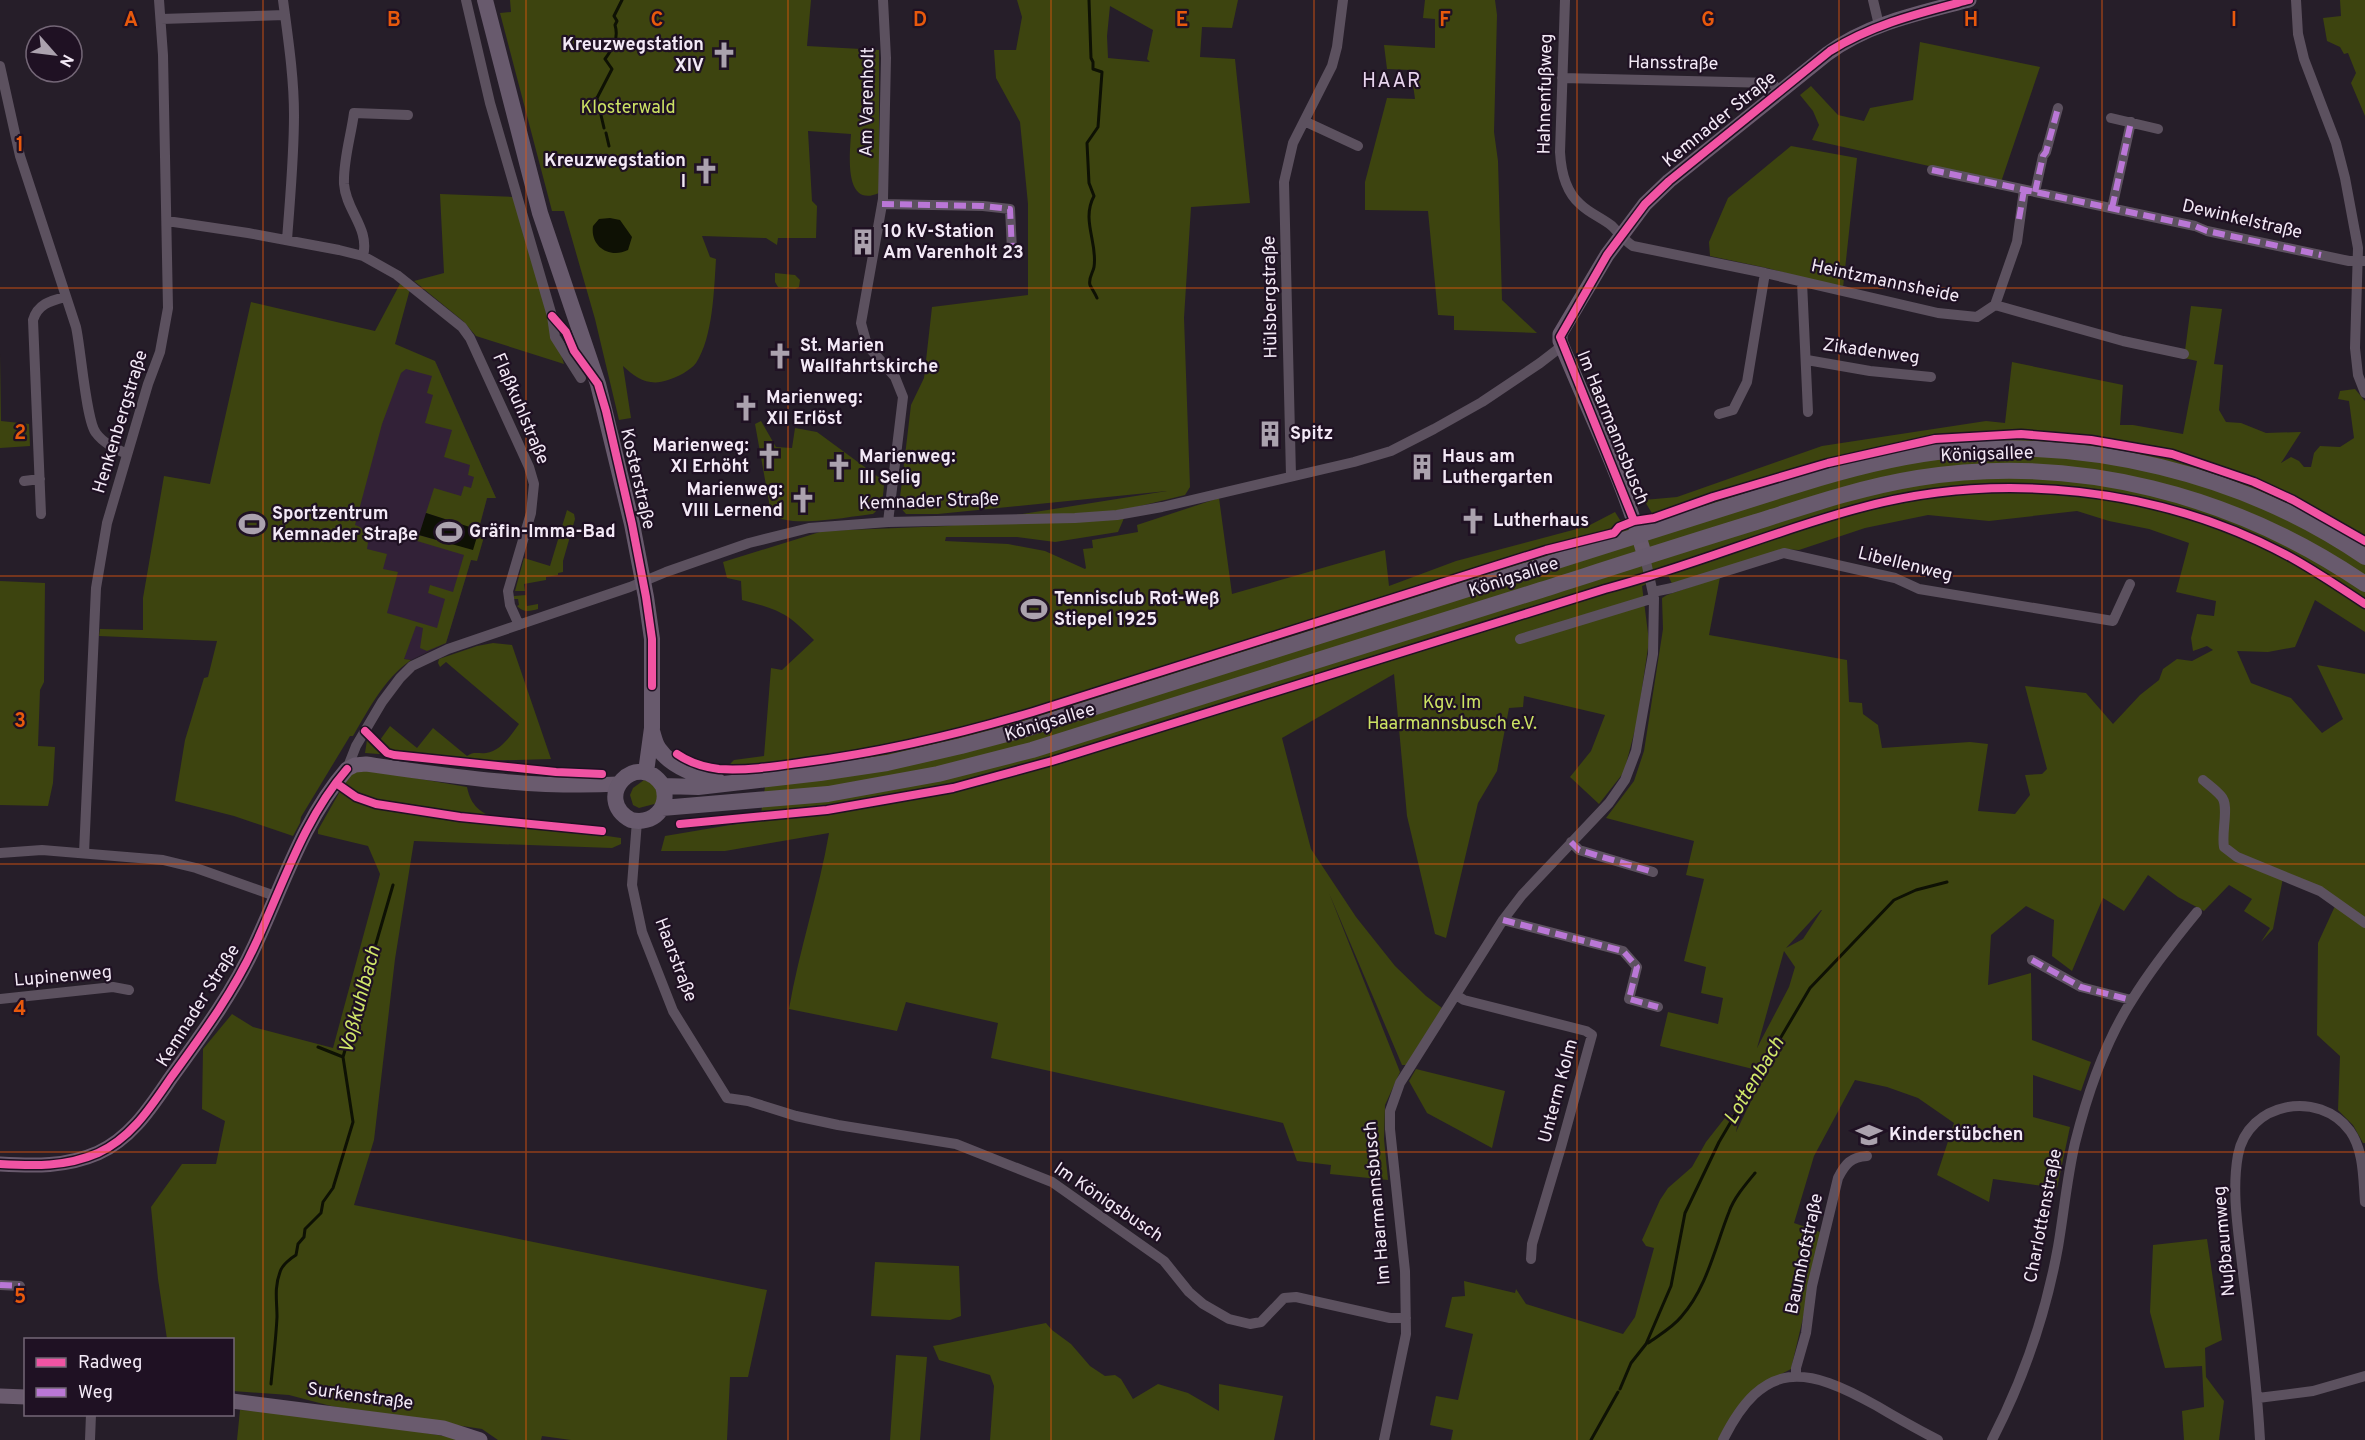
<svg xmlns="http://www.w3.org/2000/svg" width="2365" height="1440" font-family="Overpass,sans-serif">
  <rect width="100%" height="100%" fill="#261e29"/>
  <!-- built -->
  <path fill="#322137" d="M393,351l43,12 60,135h-9l-16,62 -25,83 -35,17 -99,-19z"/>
  <!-- green -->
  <path fill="#3d440f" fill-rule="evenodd" d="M510,0h301l-4,46 72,4v143c-36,16 -29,-41 -28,-59l-43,-3 4,70 5,5 -1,32h-38l-1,7 -11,-7 -64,-2 8,21 6,2c-2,31 -3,78 -20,104 -6,8 -19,14 -28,17 -19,7 -32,-2 -45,-14l8,52 -12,2 -24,-101 -31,-108h-12l-52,-198 11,-1z
    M1017,0h221l-6,28 -30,-1 -2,30 35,2 15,144 -59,4 -7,111 6,169 -5,8 -57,14 -10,23 -63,10 -38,-5h-71l-1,4 63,3 37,7 40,18 1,-1 -3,-19 10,-1 -1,-8 46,-8 -1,-7 82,-27 13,96 153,-44 4,36 67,-25 132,-35 27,-14 5,8 33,-5 -9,-15 33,-3 145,-51 164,-25 19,2 7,-61 111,23 -3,40h13l50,9 14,-73 -13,-3 7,-52 31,3 -8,55 9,1 -4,45 7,12 15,1 25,10 35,-1 -20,31 10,-6 8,4 5,6h7l3,-14 6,-7 20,1 14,-9 -5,-37 -11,-2 2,-8 15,-2 10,12v231l-50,-32 -20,47 -27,5 -31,-1 14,32 40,15 31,35 21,-14 -26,-54 48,9v469h-2l-10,-18 -15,-15 2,-54 -23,-21 1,-92 17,-37 -17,-12 -35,-16 -10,51 -12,13 9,-14 -26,-17 8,-12 -23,-14 -25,26 -26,-14 -30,-22 -24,36 -21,-13 -31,73 -20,-15 2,-36 -28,-14 -35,29 -3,50 43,-12 1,67 59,22 -10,29 -48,-16v42l37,10 -13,61 -64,-9 -4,23 -52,-27 17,-52 -36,-25 -31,-11 -32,-7 -41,76 -20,67 29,10 -32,136 -36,19 -35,52h-269l2,-10 -23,-5 6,-29 22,4 15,-66 -28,-7 7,-30 13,-1 -1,-15 51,12 1,-4 10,15 97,30 12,-17 19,-69 -8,-2 -4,-6 18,-40 8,-12 24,-21 14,-25 22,-28 11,3 -3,15 29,-60 -105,-26 8,-34 50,12 5,-26 -22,-5 5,-26 -22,-6 20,-82 -18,-4 8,-34 -88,-23 28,-37 10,-30 19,-122 -1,-31 5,-3 53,-18 -11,58 138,25 2,42 13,1 1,11 15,11 4,23 88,-6 18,2 -10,67 37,3 15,-19 -5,-20 17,-1 5,-5 -22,-83 61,7 27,31 27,-29 19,-15 4,-11 14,-10 15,2 21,-11 -6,-4 -14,5 -2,-13 6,-24 17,2 2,-15 -40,-9 13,-49 -40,-14 -40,-8 -32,-10 -88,10 -61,-6 -63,13 -66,22 -15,-1 -112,35 -4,-9 -26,11 7,55 -12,81 -13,50 -25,32 -29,-27 21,-26 14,-36 -81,-19 -1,11 -14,1 -12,63 -19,32 -32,135 -11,-4 -28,-118 -13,-142 -112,64 29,111 45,68 39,49 31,30 16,12 -36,57h-4l-73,-172 71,179 -15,33 -1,34 4,41 -58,-6 1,-9 -34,-4 -14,-38 -292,-65 7,-35 -92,-21 -9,29 -108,-22c10,-59 30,-117 40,-176l-104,18h-64l4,-15 95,-16 8,-53 -39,-2 5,-5 30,-4 7,-88 11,2 32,-30c-28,-28 -34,-30 -72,-40l-1,-19 -14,-3 -4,-16 100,-31 124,-5 220,-35 -229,23h-32l-7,-8 12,-101 13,-27 8,-71 96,-12v-91l-8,-82 -24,-44 -2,-28h22l6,-33zM1110,6l43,24 -6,29 3,3 -42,-4 -1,-22zM1822,910l-19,29 -17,9 35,-38zM1784,951l11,16 -6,20 -32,61z
    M1425,0h70l2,15 -3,117 4,29 4,139 35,33 -83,-3v-14l-16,-1 -10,-104 -63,-1v-28l22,-84 28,1 -4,-29 -24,-1 -3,-24 51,3v-29l-12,-1z
    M2340,0h25v116l-14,-33 5,-10 -8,-20 -4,1 -4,-7 -13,-6 -4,-23 18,-2z
    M1920,42l120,25 -39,115 -189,-42 7,-15 -6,-14 -13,-16 11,-9 27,29 26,6 6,-13 43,-8z
    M1791,146l66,12 -14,130 -76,-20 -57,-12 -1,-14 19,-44z
    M440,194l74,3 50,167 -88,-28 -13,-15 -49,-40 30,-8z
    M775,273l20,2 5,5 -1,7 -4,2 -17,-2 -3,-5z
    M401,282l9,7 -15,55 40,17 61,137h-9l-8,30 7,2 -9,31 -6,-1 -25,83 -19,8 -7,-3 3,-20 -7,-2 -12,33 7,1c-27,19 -42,49 -58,76h-3l-49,81 -1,6 -7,13 -59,-20 -59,-15 10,-61 19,-62 4,-1 9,-36 -118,-5 1,-7 43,1v-32l21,-122 46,8 41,-182 124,29zM406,369l26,7 -5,17 6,2 -8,28 27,7 -8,27 26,8 -2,10 6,2 -3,11 -7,-2 -3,10 -27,-8 -8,25 52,17 -42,10 -17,-5 -2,6 47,14 -11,37 -23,-7 -2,8 17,6 -8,29 -50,-15 11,-41 -15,-3 4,-15 -20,-5 2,-13 -9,-9 -5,-2 27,-101 19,-51z
    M0,354l1,67 28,3 1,22 -30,2z
    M761,421l15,26 16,1 3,-20 22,4 64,47 3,6c-1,11 -1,21 -11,29 -22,2 -87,16 -102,-1l-16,-89z
    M567,510l7,4 1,5 -12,42v11l-5,1v2l-12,2v3l-22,4 1,7h-10l9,-33 26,8z
    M0,581l45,2 -1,99 -4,8 -2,56 17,1 -2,36 -5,23 -48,-1z
    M526,595l1,11 11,-2v5c-7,2 -15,4 -21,-3l2,-1 -1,-6h-4v-3z
    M493,643l19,2 39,114 -75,2 -111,-8 2,-13h13l10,-14 27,22 16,-20 34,28c7,-5 11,-2 19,-3 15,-2 25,-18 33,-29l-73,-62 -6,5 -2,-4 1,-4 38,-13z
    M352,770l22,1 93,16c4,20 14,25 30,33l124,18v6l-9,4 -198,-7 -19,118 -21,181 -20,65 413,85 -19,87h-18l-3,63h-156l-29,-4 -1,4h-43l-16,-11 -151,-23 -42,-11 -56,-4 -1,-51 -65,-1 -9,-60 -7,-72 31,-43h34l9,-43 -23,-12 1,-60 29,-35 21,13 80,21 47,-174 -12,-28 -50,-12v-4z
    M644,780l12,5 2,18 -19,5 -6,-3 -3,-10 3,-7z
    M1416,1069l89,22 -13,57 -65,-35 -18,-32z
    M2207,1239l15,101 -17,8 1,29 18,24 -5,39h-35l-2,-29 22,-4 -2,-41 -37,2 -15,-56 3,-67z
    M875,1262l84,4 2,50 -11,4 -79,-4z
    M1046,1323l6,7 19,14 19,22 15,10 10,-1 6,4 12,20 25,-15 30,9 31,18v-27l64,12 -9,44h-284l4,-54 -4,-11 -51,-15 -6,-14z
    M896,1355l31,2 -7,83h-30z
    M240,1410l64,3 164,27h-231z"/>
  <!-- water -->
  <path fill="#0e1104" d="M610,218l10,2 12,17 -4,13c-19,9 -38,-4 -35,-24l6,-7z
    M426,513l53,17 -6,20 -54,-15z"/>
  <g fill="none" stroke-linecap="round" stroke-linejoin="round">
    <!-- stream -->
    <path stroke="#0e1104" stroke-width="3" d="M1089,0l2,58 2,4v7l9,3 -4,55 -11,16 2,40 5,13c-13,24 4,47 0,71 -1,6 -6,11 -4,18 2,4 5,8 7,13
      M604,128l-7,-30 15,-29 -7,-10c8,-11 14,-21 10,-34l2,-4 -3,-5 8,-16
      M606,133l3,13
      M318,1047l25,10
      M1648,1343c11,-8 24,-15 33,-26 26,-29 34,-70 48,-105 5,-14 16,-27 26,-39
      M271,1384c2,-22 5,-45 6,-67 0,-16 -3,-29 3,-45 2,-7 11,-14 16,-17l2,-11 6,-7 1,-8 16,-16 2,-11 10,-14 20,-66 -10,-65 50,-172
      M1620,1389l11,-26 15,-19 25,-58 14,-73 34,-71 91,-154 84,-88 22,-10 31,-8
      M1591,1440l27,-48"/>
    <!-- street -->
    <path stroke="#5c515f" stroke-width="10" d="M283,0c5,38 11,77 11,115 0,42 -4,83 -7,125
      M466,0l24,103 62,213 3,21 26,41
      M883,0l3,58 -3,141 -22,124 6,22 28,32 8,20 -15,125
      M1565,0l-5,152c1,19 5,39 20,52 9,9 22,14 32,22 7,7 12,14 21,20l132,27 173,40 39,4 18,-12 128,36 61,13
      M1873,0l6,25
      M2296,0l2,34 6,25 32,84 9,35 13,70 -3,100 3,27 7,18
      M161,19l124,-4
      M0,66l20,90 56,171c5,22 10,94 20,106 7,10 20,16 31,21
      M1562,78l210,5 8,9
      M2111,118l47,11
      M1304,121l54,25
      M1932,170l263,56 12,5 142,30h16
      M2035,192l8,-36 3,-4 12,-44
      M882,204l101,2 27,3 2,41
      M2112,208l19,-86
      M167,221l81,12 91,17 24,6 34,19 65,52 8,11 59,129 5,17 -3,29 -23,78 2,14 9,20
      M363,256c7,-28 -17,-45 -19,-72 -1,-23 7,-48 10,-71l54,2
      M1802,282l6,130
      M1995,305l22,-63 7,-52
      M1807,360l63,11 61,6
      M1719,414l14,-4 14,-28 18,-109
      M1291,476l-7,-294 9,-39 39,-77 5,-19 6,-47
      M24,481l16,-2
      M41,514l-8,-194c5,-16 17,-19 32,-23
      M1653,592l19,-4 112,-35 111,25 24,11 194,32 17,-37
      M1520,639l134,-41
      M347,769l9,-23 26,-44 18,-24 12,-12 36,-17 182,-62 36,-15 83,-29 60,-15 79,-6 187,-4 42,-3 45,-8 192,-45 37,-11 43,-22 48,-27 58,-39 22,-17
      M2203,780c6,5 13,10 18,16 9,9 0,35 3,51l13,10 83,34 45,32
      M637,821l-5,64 10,47 31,79 54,87 21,3 48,15 42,9 118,19 96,38 112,79 25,31 14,12 26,15 21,5 11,-2 23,-24 12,-1 94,21h16
      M1571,842l8,8 74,22
      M0,853l42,-3 121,10 33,8 79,28
      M84,853l12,-265 11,-65 41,-139 12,-32 8,-44 -5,-253 -4,-55
      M1503,920l120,31 14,16 -8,32 29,8
      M2032,960l49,27 50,13
      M1456,995l8,5 122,31 6,4 -31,112 -29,97 -1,15
      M0,999l113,-12 16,3
      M0,1285l20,1
      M1796,1376v-8l10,-35 6,-47 26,-108c7,-14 13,-21 29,-22
      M2258,1398l55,-7 52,-15
      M90,1440l1,-26
      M1384,1440l22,-106 -1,-63 -15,-142v-18l10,-28 103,-163 19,-25 87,-92 16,-23 11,-29 17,-97 1,-56 -9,-41
      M1723,1440c41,-82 83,-74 154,-34 20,12 40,23 61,34
      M1992,1440c31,-60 54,-127 66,-193 6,-35 9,-70 17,-104 12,-48 30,-101 57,-143 19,-31 42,-60 65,-88
      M2260,1440c-3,-56 -10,-112 -17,-167 -4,-39 -12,-79 -5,-118 10,-53 81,-66 112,-24 14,20 13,47 15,71"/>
    <!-- secondary -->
    <path stroke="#6a5b6e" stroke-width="15" d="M1645,557c-21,-76 -56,-144 -85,-216v-7l47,-79 38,-51 24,-23 158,-127c42,-31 93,-41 142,-54
      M0,1164c34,2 66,3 98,-11 33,-15 52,-45 72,-74 31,-43 63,-86 85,-134 28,-60 48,-125 92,-176l8,-4 11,-1c83,12 168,25 252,20
      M0,1396l26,1
      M232,1401l211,27 37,12"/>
    <!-- primary -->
    <path stroke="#685a6d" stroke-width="16" d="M485,0l55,213 58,171 34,140 14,73 6,42v89l-6,44
      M652,731c2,6 3,13 7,18 12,18 39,27 59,32
      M663,786c7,22 -10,39 -32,34 -40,-22 6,-73 32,-34l35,1 122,-14 67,-10 74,-17 61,-16 778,-246c45,-14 90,-26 137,-32 149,-16 305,21 428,105
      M662,808l166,-14 110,-20 94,-24c170,-53 339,-107 509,-160 72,-23 143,-46 215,-68 53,-17 106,-35 162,-44 157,-25 317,17 447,106"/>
    <!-- quiet -->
    <path stroke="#ba77d6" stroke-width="6" stroke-dasharray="12 6" stroke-linecap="butt" d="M1932,170l263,56 12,5 114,24
      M2035,192l8,-36 3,-4 12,-44
      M882,204l101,2 27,3 2,41
      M2112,208l19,-86
      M2019,219l5,-29
      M1571,842l8,8 74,22
      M1503,920l120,31 14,16 -8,32 29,8
      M2032,960l49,27 50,13
      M0,1285l20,1"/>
    <!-- cycleway casing -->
    <g stroke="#1f1123" stroke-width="11">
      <path id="cycleway" d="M552,316l14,16 8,19 24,33 8,27 26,113 14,73 6,42v47
        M1634,521l-74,-184 47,-82 38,-51 24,-23 161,-130c43,-27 90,-38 139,-51
        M365,731l22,22 7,2 162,17 46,2
        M677,754c13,9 26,13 42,15 29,2 59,-3 87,-7 77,-10 153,-28 227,-50l513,-162 68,-17 5,-6 15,-6 20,-3 59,-21 115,-34 107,-24 86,-5 70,6 81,14 82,28 39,18 72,41
        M336,783l20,14 20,7 84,13 142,14
        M680,824l147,-14 126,-22 99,-27 553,-172c85,-22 166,-57 251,-80 143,-40 306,-22 436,49 25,14 49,30 73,46
        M0,1164c34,2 66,3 98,-11 33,-15 52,-45 72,-74 31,-43 63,-86 85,-134 28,-60 48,-125 92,-176"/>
    </g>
    <!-- cycleway -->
    <use href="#cycleway" stroke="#f153a3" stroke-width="8"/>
  </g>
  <!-- grid -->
  <path fill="none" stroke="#e8590c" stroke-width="1.5" stroke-opacity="0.55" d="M263,0v1440M526,0v1440M788,0v1440M1051,0v1440M1314,0v1440M1577,0v1440M1839,0v1440M2102,0v1440M0,288h2365M0,576h2365M0,864h2365M0,1152h2365"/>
  <!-- icons -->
  <defs>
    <g id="church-bare" transform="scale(2.07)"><path d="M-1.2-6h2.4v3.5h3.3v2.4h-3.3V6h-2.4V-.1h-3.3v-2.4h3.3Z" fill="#aba2ae" stroke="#1f1123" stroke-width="2.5" paint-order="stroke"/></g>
    <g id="building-bare" transform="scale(2.07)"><path d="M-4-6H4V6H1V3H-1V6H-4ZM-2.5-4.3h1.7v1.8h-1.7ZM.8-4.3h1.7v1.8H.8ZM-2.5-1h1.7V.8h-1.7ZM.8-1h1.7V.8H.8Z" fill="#aba2ae" stroke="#1f1123" stroke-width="2.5" paint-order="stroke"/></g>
    <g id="stadium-bare" transform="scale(2.07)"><path d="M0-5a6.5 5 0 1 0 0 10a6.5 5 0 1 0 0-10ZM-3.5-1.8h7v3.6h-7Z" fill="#aba2ae" stroke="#1f1123" stroke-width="2.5" paint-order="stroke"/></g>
    <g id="school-bare" transform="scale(2.07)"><path d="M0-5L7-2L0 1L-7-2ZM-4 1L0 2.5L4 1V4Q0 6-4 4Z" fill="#aba2ae" stroke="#1f1123" stroke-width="2.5" paint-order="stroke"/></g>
  </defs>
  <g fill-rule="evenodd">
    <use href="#church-bare" x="724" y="55"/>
    <use href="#church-bare" x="706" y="171"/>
    <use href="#building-bare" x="863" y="242"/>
    <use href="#church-bare" x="780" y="356"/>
    <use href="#church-bare" x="746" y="408"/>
    <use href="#building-bare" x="1270" y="434"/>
    <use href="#church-bare" x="769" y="456"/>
    <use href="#church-bare" x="839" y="467"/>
    <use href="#building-bare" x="1422" y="467"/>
    <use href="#church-bare" x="803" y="500"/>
    <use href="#church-bare" x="1473" y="521"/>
    <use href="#stadium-bare" x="252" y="524"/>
    <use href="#stadium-bare" x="449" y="532"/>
    <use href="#stadium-bare" x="1034" y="609"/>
    <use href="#school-bare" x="1869" y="1135"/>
  </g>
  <g text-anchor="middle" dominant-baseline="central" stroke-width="4.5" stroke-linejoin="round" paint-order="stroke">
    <!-- poi labels -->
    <g font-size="18" font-weight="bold" fill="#f3e9f6" stroke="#1f1123" text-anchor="start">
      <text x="704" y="45" text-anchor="end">Kreuzwegstation<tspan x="704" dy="21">XIV</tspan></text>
      <text x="686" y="161" text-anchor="end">Kreuzwegstation<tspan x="686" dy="21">I</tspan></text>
      <text x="883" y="232">10 kV-Station<tspan x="883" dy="21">Am Varenholt 23</tspan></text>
      <text x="800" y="346">St. Marien<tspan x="800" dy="21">Wallfahrtskirche</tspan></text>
      <text x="766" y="398">Marienweg:<tspan x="766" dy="21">XII Erlöst</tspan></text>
      <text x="1290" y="434">Spitz</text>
      <text x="749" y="446" text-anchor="end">Marienweg:<tspan x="749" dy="21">XI Erhöht</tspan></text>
      <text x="859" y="457">Marienweg:<tspan x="859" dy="21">III Selig</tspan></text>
      <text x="1442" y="457">Haus am<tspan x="1442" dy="21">Luthergarten</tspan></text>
      <text x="783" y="490" text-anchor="end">Marienweg:<tspan x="783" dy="21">VIII Lernend</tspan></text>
      <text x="272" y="514">Sportzentrum<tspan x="272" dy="21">Kemnader Straße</tspan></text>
      <text x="1493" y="521">Lutherhaus</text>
      <text x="469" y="532">Gräfin-Imma-Bad</text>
      <text x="1054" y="599">Tennisclub Rot-Weß<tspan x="1054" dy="21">Stiepel 1925</tspan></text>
      <text x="1889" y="1135">Kinderstübchen</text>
    </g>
    <!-- street labels -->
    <g font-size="18" fill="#f3e9f6" stroke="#1f1123">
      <text transform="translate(1673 64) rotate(1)">Hansstraße</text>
      <text transform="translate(1546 94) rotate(-89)">Hahnenfußweg</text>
      <text transform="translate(868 102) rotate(-89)">Am Varenholt</text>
      <text transform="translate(1720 120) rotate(-39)">Kemnader Straße</text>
      <text transform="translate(2242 220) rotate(13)">Dewinkelstraße</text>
      <text transform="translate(1885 282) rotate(12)">Heintzmannsheide</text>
      <text transform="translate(1271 297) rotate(-91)">Hülsbergstraße</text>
      <text transform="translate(1871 352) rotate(8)">Zikadenweg</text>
      <text transform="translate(520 409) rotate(67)">Flaßkuhlstraße</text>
      <text transform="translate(121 422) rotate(-73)">Henkenbergstraße</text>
      <text transform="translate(1612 428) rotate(68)">Im Haarmannsbusch</text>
      <text transform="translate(1987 455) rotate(-2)">Königsallee</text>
      <text transform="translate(637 479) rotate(77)">Kosterstraße</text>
      <text transform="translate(929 502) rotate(-2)">Kemnader Straße</text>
      <text transform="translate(1905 565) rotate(14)">Libellenweg</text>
      <text transform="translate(1514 578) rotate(-18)">Königsallee</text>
      <text transform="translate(1050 723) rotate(-17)">Königsallee</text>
      <text transform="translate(675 960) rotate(69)">Haarstraße</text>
      <text transform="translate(63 977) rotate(-5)">Lupinenweg</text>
      <text transform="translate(199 1006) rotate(-58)">Kemnader Straße</text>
      <text transform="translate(1559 1091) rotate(-75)">Unterm Kolm</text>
      <text transform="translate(1108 1203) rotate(34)">Im Königsbusch</text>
      <text transform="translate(1378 1203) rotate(-95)">Im Haarmannsbusch</text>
      <text transform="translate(2044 1216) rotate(-79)">Charlottenstraße</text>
      <text transform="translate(2225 1241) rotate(-95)">Nußbaumweg</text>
      <text transform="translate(1805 1254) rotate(-78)">Baumhofstraße</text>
      <text transform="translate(360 1397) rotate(8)">Surkenstraße</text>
    </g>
    <!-- park labels -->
    <g font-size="18" fill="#cde364" stroke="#1f1123">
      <text x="628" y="108">Klosterwald</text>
      <text x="1452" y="703">Kgv. Im<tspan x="1452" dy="21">Haarmannsbusch e.V.</tspan></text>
    </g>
    <!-- neighbourhood labels -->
    <g font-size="20" letter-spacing="1.5" fill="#e8d4ee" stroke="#1f1123">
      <text x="1392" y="82">HAAR</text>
    </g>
    <!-- water labels -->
    <g font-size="20" font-style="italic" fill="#d1e769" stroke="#1f1123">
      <text transform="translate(361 1000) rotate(-75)">Voßkuhlbach</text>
      <text transform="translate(1755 1081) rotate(-59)">Lottenbach</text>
    </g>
  </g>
  <g font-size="20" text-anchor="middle" font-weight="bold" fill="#e8590c" stroke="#1f1123" stroke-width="4.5" stroke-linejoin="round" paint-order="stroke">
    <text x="131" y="26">A</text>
    <text x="394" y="26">B</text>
    <text x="657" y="26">C</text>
    <text x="920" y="26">D</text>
    <text x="1182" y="26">E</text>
    <text x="1445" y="26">F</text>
    <text x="1708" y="26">G</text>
    <text x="1971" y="26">H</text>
    <text x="2234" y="26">I</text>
    <text x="20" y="151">1</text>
    <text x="20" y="439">2</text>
    <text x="20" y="727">3</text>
    <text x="20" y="1015">4</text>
    <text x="20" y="1303">5</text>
  </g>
  <!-- legend -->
  <rect x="24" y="1338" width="210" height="78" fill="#1f1123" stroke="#746777" stroke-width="1.5"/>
  <rect x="36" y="1358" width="30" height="9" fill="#f153a3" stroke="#746777" stroke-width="1.5"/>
  <text x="78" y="1368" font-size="18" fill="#f3e9f6">Radweg</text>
  <rect x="36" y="1388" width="30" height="9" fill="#ba77d6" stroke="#746777" stroke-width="1.5"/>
  <text x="78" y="1398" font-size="18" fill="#f3e9f6">Weg</text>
  <!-- north arrow -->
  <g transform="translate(54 54) rotate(118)"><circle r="28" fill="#1f1123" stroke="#746777" stroke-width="1.5"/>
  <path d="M0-4.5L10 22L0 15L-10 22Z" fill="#aba2ae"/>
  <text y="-9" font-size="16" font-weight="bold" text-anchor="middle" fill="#f3e9f6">N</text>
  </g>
</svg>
